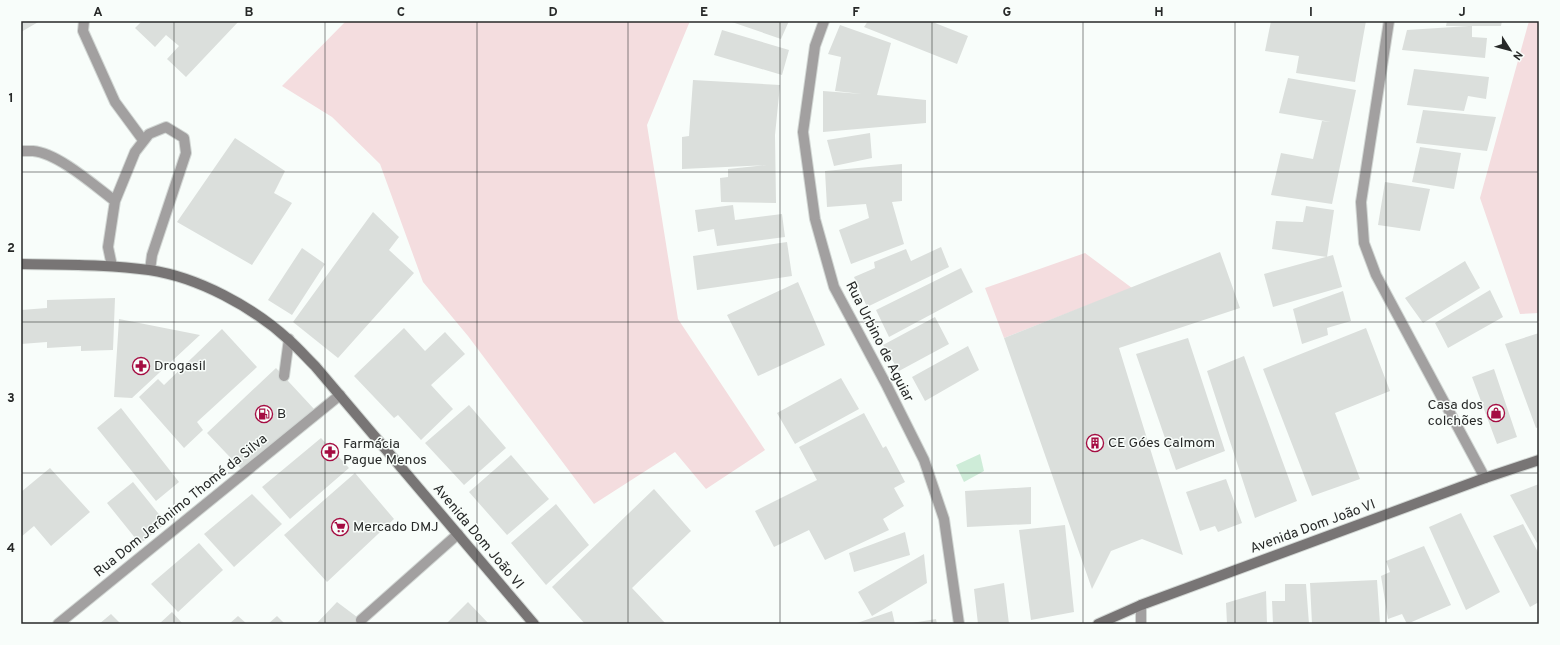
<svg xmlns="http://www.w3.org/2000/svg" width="1560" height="645" font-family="Overpass,sans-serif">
  <rect width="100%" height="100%" fill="#f8fdfa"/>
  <!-- green -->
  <path fill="#f4dddf" d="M346,21h344l-43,104 31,194 87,131 -59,39 -31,-37 -81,52 -126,-168 -45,-54 -43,-118 -48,-47 -50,-31z
    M1529,21h10v292l-19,1 -40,-116z
    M1085,253l47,35 -128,50 -19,-50z"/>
  <!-- water -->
  <path fill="#ceecd8" d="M980,454l4,17 -20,11 -8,-17z"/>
  <!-- building -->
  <path fill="#dbdfdc" d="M21,21h19l-19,11z
    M142,21h97l-53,56 -19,-18 12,-13 -13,-11 -11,12 -20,-19z
    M729,21h60l-8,18z
    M868,21h62l38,15 -11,28 -93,-37z
    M1271,21h95l-11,61 -59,-9 3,-17 -34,-5z
    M1447,21h55l-1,5h-29v11l15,1 -2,20 -83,-8 5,-20 62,-4h-23z
    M840,25l51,18 -14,52 49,5v23l-103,9v-41l39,3 -27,-3 6,-34 -13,-3z
    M722,30l67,20 -7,25 -68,-20z
    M1414,69l75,8 -3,22 -18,-3 -4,15 -57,-6z
    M1288,78l68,12 -24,114 -61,-9 10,-42 32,6 9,-38 9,1 -52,-9z
    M693,80l87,5 -5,50 1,68 -55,-1 -1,-24 8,-1v-8l39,-4 -85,4v-32l7,-1z
    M1423,110l73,7 -9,34 -71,-8z
    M870,133l2,25 -38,8 -7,-26z
    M235,138l50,33 -11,22 18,10 -40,62 -75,-43z
    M1420,147l41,6 -7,36 -42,-7z
    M902,164v37l-10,1 12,42 -53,20 -12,-34 30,-12 -3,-14 -39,3 -2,-36z
    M1385,182l45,7 -10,42 -42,-6z
    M733,205l2,15 47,-6 3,23 -68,9 -3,-17 -16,3 -3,-22z
    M1306,206l28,4 -7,47 -55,-8 4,-28 27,1z
    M373,212l26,25 -10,13 25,23 -76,85 -45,-36z
    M787,242l5,34 -95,14 -4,-34z
    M941,247l8,20 -82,40 -13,-30 21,-9 -1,-6 32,-13 5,12z
    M302,248l23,16 -33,51 -24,-15z
    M1220,252l20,56 -121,40 64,207 -41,-16 -31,12 -19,38 -88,-251z
    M1333,255l9,32 -69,20 -9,-33z
    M1465,261l15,27 -57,35 -18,-25z
    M961,268l12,24 -84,45 -13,-27z
    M798,282l27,63 -67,31 -31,-61z
    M1490,290l13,27 -55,31 -13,-25z
    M1343,291l8,30 -24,7 1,7 -26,9 -9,-35z
    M115,298l-2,52 -32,1v-5l-34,2v-6l-26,2v-34l26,-2v-8z
    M935,317l14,27 -50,27 -16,-26z
    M119,319l81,16 -68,63 -18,-1z
    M404,328l21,23 20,-19 20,22 -34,31 22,24 -32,31 -23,-25 -4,3 -40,-42z
    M1366,328l24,63 -55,22 25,66 -48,17 -49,-127z
    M222,329l35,38 -60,55 6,8 -19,18 -45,-51 19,-18 6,6z
    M1539,333v94l-3,1 -31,-84z
    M1188,338l37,113 -49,19 -40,-116z
    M968,346l11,24 -54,31 -13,-24z
    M1244,356l53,145 -42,17 -48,-147z
    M276,368l38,41 -69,64 -38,-40z
    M1494,369l23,68 -20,7 -25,-67z
    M841,378l18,31 -64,35 -18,-31z
    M469,405l37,43 -42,37 -39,-42z
    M121,408l58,74 -23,19 -59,-73z
    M864,413l19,35 3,-2 19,36 -11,6 10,18 -21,13 6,11 -64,30 -16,-30 -35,17 -19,-36 62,-31 -18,-33z
    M321,438l28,30 -59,51 -28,-32z
    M511,455l38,44 -42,36 -38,-43z
    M50,468l40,44 -39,34 -17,-20 -13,11v-45z
    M355,473l39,46 -67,63 -43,-47z
    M1226,479l16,44 -24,9 -3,-6 -15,5 -14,-39z
    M133,482l33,41 -26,21 -33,-41z
    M1539,484v58l-2,1 -27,-48z
    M1031,487v37l-64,3 -2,-36z
    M654,489l37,42 -59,57 34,36h-81l-33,-37z
    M252,494l30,30 -48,43 -30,-33z
    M556,504l33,41 -43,40 -35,-42z
    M1461,513l39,79 -34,18 -37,-83z
    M1523,524l16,30v48l-9,5 -37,-71z
    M1065,525l9,87 -43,8 -12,-90z
    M905,532l5,23 -56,17 -5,-19z
    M199,543l24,27 -45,42 -27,-28z
    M1424,546l27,59 -44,19 -5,-10 -14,5 -7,-43 9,-4 -4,-11z
    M924,554l3,29 -55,33 -14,-24z
    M1377,580l3,44h-68l-2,-41z
    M1004,583l5,41h-31l-4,-35z
    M1285,584h21l3,40h-36l-1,-23h13z
    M1266,591l1,33h-40l-1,-21z
    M337,602l24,18 3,4h-48z
    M468,602l21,22h-43z
    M892,611l3,13h-41z
    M172,612l11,12h-24z
    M111,614l10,10h-22z
    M238,616l9,8h-18z
    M277,616l8,8h-17z
    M936,619l1,5h-25v-1z"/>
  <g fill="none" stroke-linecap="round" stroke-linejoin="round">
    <!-- service casing -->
    <g stroke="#d2d7d4" stroke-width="12">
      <path id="service" d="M84,21l-1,10 32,71 28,38
        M21,151c4,0 8,0 12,0 25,2 62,35 82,50
        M112,266l-4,-19 7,-46 20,-49 14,-18 17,-7 18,11 2,15 -34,102 -2,15
        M284,376l5,-37
        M361,620l97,-86"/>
    </g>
    <!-- minor casing -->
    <g stroke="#d2d7d4" stroke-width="12">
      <path id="minor" d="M824,21l-9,25 -12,86 12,87 19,68 53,99 37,74 20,59 15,105
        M1389,21l-28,181 3,41 12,32 109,203
        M58,624l282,-229
        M1141,624v-19"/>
    </g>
    <!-- secondary casing -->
    <g stroke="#d2d7d4" stroke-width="12">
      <path id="secondary" d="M21,264c42,1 86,0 128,6 49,7 104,37 140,70 9,8 17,17 26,26l219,258
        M1098,624l43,-19 344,-127 54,-18"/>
    </g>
    <!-- service -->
    <use href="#service" stroke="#a2a0a0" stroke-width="10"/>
    <!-- minor -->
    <use href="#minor" stroke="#a2a0a0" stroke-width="10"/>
    <!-- secondary -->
    <use href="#secondary" stroke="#787575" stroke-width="10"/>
  </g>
  <!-- grid -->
  <path fill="none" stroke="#272928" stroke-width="1" stroke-opacity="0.55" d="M174,21v603M325,21v603M477,21v603M628,21v603M780,21v603M932,21v603M1083,21v603M1235,21v603M1386,21v603M21,172h1518M21,322h1518M21,473h1518"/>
  <!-- icons -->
  <defs>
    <g id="pharmacy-ring" transform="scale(0.9)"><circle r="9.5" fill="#f8fdfa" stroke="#a50d42" stroke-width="1.5"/><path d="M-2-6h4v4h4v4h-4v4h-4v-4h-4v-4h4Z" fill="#a50d42"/></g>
    <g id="shop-ring" transform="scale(0.9)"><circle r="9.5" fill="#f8fdfa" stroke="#a50d42" stroke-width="1.5"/><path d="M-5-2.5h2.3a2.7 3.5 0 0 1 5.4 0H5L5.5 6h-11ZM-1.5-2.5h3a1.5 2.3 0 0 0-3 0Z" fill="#a50d42"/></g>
    <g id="fuel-ring" transform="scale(0.9)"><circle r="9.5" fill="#f8fdfa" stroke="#a50d42" stroke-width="1.5"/><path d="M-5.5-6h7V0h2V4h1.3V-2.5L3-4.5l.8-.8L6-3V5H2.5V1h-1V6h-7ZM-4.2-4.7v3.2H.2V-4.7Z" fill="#a50d42"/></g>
    <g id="building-ring" transform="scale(0.9)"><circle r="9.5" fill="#f8fdfa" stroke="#a50d42" stroke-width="1.5"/><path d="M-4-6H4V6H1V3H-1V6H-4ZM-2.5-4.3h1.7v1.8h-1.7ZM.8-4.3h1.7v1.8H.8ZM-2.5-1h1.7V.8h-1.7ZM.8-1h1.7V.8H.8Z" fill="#a50d42"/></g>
    <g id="supermarket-ring" transform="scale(0.9)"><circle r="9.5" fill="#f8fdfa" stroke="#a50d42" stroke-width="1.5"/><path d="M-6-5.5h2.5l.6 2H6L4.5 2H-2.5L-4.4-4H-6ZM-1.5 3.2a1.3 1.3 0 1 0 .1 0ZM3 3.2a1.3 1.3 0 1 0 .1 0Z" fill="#a50d42"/></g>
  </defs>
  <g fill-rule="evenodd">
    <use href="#pharmacy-ring" x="141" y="366"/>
    <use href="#shop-ring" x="1496" y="413"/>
    <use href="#fuel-ring" x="264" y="414"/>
    <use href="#building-ring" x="1095" y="443"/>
    <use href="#pharmacy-ring" x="330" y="452"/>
    <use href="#supermarket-ring" x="340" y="527"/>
  </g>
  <g text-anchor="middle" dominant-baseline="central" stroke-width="3" stroke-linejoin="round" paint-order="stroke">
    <!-- street labels -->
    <g font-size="14" fill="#272928" stroke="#f8fdfa">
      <text transform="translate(879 342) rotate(63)">Rua Urbino de Aguiar</text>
      <text transform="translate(181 506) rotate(-39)">Rua Dom Jerônimo Thomé da Silva</text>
      <text transform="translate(1313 527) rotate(-20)">Avenida Dom João VI</text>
      <text transform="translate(478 537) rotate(50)">Avenida Dom João VI</text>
    </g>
    <!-- poi labels -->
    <g font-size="14" fill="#272928" stroke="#f8fdfa" text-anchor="start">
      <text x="154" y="366">Drogasil</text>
      <text x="1483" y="405" text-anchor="end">Casa dos<tspan x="1483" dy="16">colchões</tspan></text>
      <text x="277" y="414">B</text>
      <text x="1108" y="443">CE Góes Calmom</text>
      <text x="343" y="444">Farmácia<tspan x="343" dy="16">Pague Menos</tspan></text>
      <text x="353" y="527">Mercado DMJ</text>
    </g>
  </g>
  <!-- border -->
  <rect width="1560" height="645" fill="none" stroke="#f8fdfa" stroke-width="44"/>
  <!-- north arrow -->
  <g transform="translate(1510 50) rotate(126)" stroke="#f8fdfa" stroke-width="3" paint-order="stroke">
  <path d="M0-3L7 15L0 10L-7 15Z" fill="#272928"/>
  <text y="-6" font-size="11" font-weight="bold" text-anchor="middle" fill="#272928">N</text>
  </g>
  <rect x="22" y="22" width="1516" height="601" fill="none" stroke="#272928" stroke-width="1.5"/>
  <g font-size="13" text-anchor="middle" font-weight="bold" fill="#272928">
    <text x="98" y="16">A</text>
    <text x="249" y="16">B</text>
    <text x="401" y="16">C</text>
    <text x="553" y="16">D</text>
    <text x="704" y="16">E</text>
    <text x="856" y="16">F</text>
    <text x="1007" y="16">G</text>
    <text x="1159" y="16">H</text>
    <text x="1311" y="16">I</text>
    <text x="1462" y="16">J</text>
    <text x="11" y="102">1</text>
    <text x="11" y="252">2</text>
    <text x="11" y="402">3</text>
    <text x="11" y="552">4</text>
  </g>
</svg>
